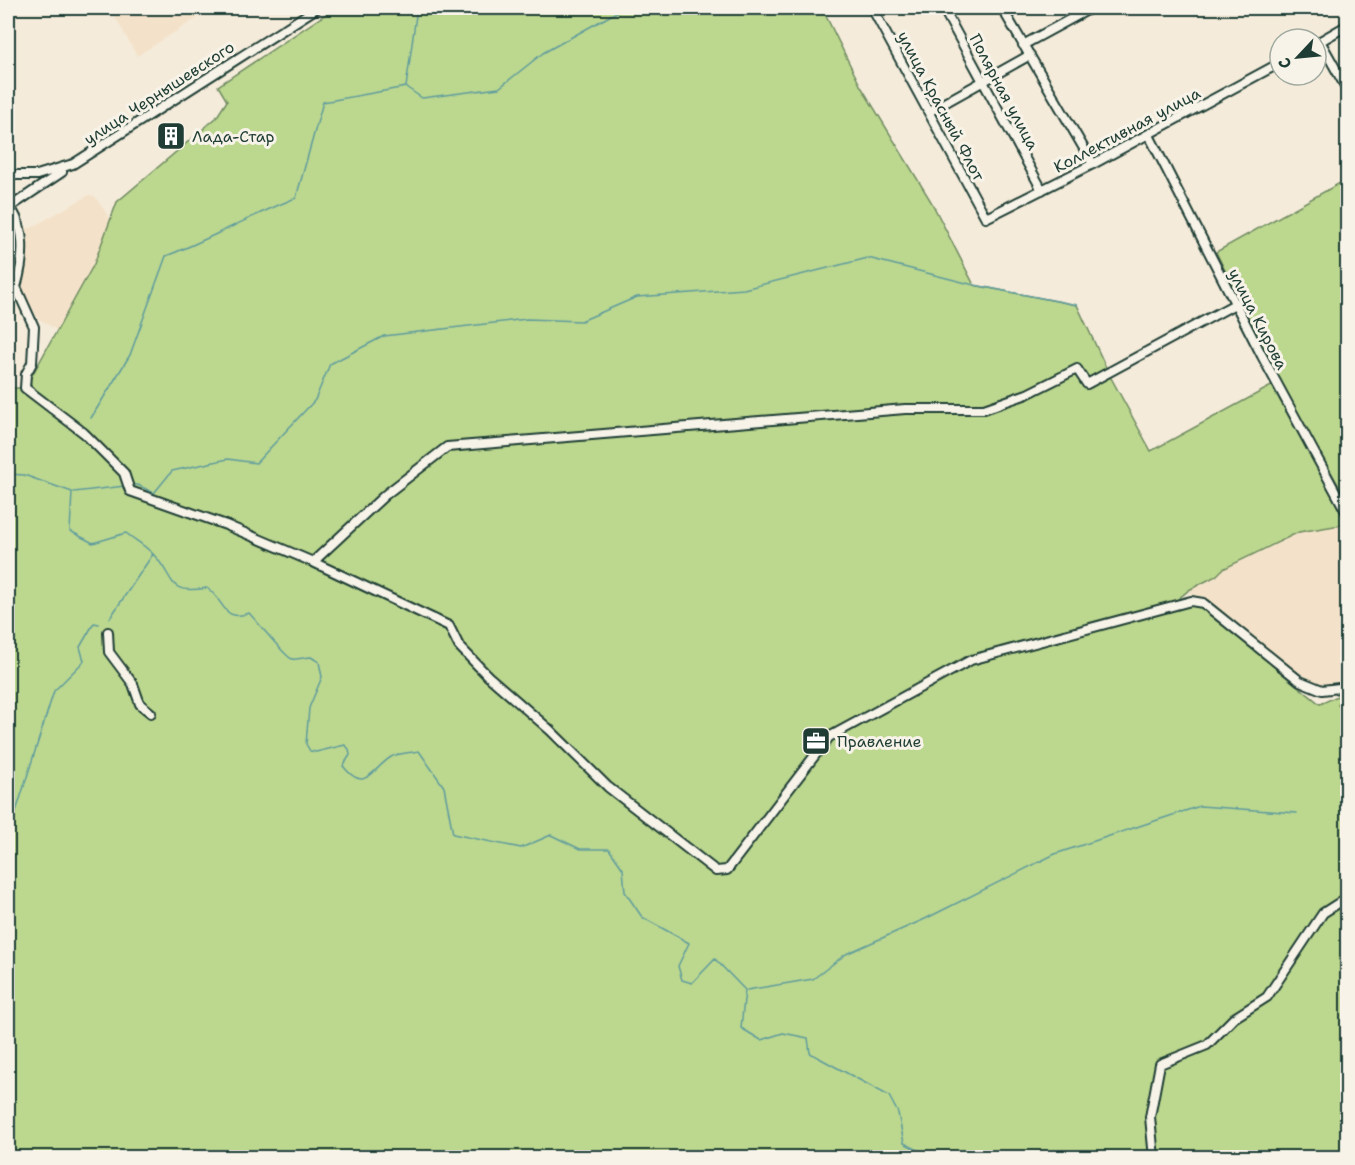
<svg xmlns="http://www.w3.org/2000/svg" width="1355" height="1165" font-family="'Shantell Sans',sans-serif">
  <rect width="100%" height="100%" fill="#f5ebda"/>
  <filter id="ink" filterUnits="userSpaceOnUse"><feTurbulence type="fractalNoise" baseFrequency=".0167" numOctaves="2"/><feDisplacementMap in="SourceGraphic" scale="12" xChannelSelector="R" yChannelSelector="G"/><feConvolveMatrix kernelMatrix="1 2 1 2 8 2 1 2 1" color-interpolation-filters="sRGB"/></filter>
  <g filter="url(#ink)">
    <!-- built -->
    <path fill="#f3e2c9" d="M110,8h103l-76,48z
      M89,195l6,1 15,23 -16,45 -37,66 -18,-11 -23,-32 6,-58 9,-1z
      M1347,524v161l-2,-5 -25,6 -18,-9 -96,-76 -14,-3 -3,-8 27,-14 7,-7 76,-37z"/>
    <!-- green -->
    <path fill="#bcd78e" stroke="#6e8a61" stroke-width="1.5" d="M335,8h487l38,77 72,118 42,82 103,20 33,71 41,75 122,-66 74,139 -48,8 -76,37 -7,7 -27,14 -19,16h29l121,98 24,-11 -6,12 10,10 -1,442 -1339,1v-770h17l69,-124 23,-62 99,-84 11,-17 -9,-15z
      M1347,179v321l-68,-119 -63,-129z"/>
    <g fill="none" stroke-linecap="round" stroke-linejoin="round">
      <!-- stream -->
      <path stroke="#5f9c9e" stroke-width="1.5" d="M406,87l11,-79
        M91,418l39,-63 36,-99c45,-17 85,-41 130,-58l27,-96 83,-15 16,11 77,-10 44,-35 81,-45
        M8,474l16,1 48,17 -2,39 23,12 33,-10c9,7 20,13 27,21 24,25 12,41 54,34 18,12 15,35 42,25 8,8 37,45 43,46 5,1 14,-2 19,-2l8,5 3,15 -13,31 -3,36 4,7 6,1 29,-7 4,4 1,6 -7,11c22,28 28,4 48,-9 7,-4 19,-4 28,-6l25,36 9,47 68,14 30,-13 29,14h29l14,20 2,23 17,25 47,26 -11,23 4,14 10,3 23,-24 30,31 -4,38 20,12 22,-7 25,5 2,15 79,43 9,17 6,30 18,9 1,6
        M130,485h8l16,8 18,-22 56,-12 28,4 59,-63 15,-36 54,-28 143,-17 54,2 56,-24 107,-8 124,-31 106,27 103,20
        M74,492l51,-6
        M110,618l43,-64
        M8,837l46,-146 30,-30 -4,-14 14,-24 5,1
        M747,990l66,-11 33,-25 79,-35 130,-65 145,-48 97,7"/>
      <!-- minor casing -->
      <g stroke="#1f3d34" stroke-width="12">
        <path id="minor" d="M872,8l114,210 107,-54 187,-101
          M943,8l99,182
          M1002,8l91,156
          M1320,41l28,50
          M1317,43l31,-18
          M1023,45l68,-37
          M930,111l100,-56
          M1149,135l113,221 86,159
          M8,175h29l36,-11 244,-156
          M8,205c19,22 16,55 8,82l18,40 -2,36 -6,11 -1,14 59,45 40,40 6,18 96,34 87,37 136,64 10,20 29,30 62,54 58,57 108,84 11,-1 102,-133 142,-77 220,-59 12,2 97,78 22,9 26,-3
          M10,207l52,-35
          M313,562l72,-67 62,-48 458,-38h79l43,-15 50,-25 10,15 148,-80
          M108,632l1,20 24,32 7,20 11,9
          M1154,1158l-4,-41 10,-53 47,-19 27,-27 33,-21 56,-84 25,-16"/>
      </g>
      <!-- minor -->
      <use href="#minor" stroke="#f7f3e8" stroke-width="8"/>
    </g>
  </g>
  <!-- icons -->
  <defs>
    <g id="building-square" transform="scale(1.5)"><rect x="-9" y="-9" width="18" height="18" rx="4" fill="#1f3d34" stroke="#f7f3e8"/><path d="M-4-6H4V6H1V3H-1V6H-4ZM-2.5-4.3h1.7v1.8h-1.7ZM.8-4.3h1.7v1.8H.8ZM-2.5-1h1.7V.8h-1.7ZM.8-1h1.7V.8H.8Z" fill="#fff"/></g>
    <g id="office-square" transform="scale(1.5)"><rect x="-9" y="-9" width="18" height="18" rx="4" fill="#1f3d34" stroke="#f7f3e8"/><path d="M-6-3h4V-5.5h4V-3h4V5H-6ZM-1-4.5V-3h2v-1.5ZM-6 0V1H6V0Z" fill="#fff"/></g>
  </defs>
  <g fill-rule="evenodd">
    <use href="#building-square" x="171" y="136"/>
    <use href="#office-square" x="816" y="741"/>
  </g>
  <g text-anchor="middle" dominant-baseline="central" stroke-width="6" stroke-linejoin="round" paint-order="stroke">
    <!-- street labels -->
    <g font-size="16" fill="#1f3d34" stroke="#f7f3e8">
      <text transform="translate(1004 92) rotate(62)">Полярная улица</text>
      <text transform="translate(159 93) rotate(-33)">улица Чернышевского</text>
      <text transform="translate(941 106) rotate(62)">улица Красный Флот</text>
      <text transform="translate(1127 130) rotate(-28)">Коллективная улица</text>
      <text transform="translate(1258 319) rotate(63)">улица Кирова</text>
    </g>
    <!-- poi labels -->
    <g font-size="16" fill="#1f3d34" stroke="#f7f3e8" text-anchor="start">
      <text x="192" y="136">Лада-Стар</text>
      <text x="837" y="741">Правление</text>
    </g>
  </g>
  <!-- margin -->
  <rect width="1355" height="1165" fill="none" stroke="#f7f3e8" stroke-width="30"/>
  <rect x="15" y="15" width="1325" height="1135" fill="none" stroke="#1f3d34" stroke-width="2" filter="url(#ink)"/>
  <!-- north arrow -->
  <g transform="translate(1298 57) rotate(244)"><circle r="28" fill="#f7f3e8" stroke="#a1aaa0" stroke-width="1.5"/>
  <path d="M0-4.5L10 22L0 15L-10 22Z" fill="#1f3d34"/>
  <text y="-9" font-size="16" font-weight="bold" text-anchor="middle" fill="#1f3d34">С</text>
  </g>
</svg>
